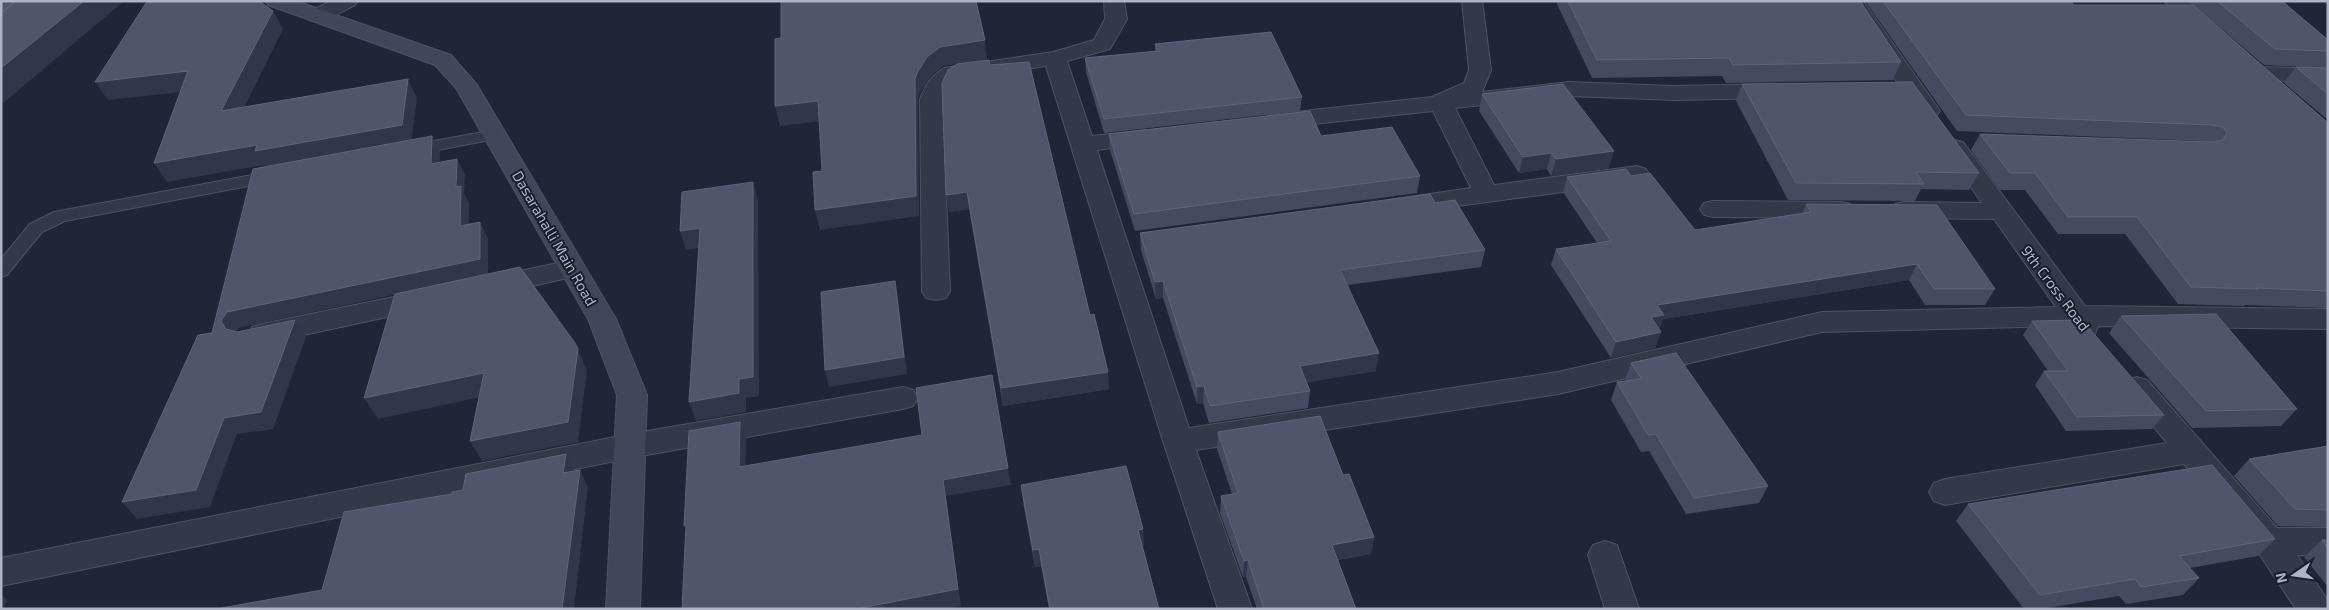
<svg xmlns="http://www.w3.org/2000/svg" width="2329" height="610" font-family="'Exo 2',sans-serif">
  <rect width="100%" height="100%" fill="#212538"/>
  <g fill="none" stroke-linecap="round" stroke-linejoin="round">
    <!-- lane casing -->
    <g stroke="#505263" stroke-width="2">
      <path id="lane" d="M494,130l6,2 2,3 -2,3 -88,17 -6,-1 -2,-4 2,-4 6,-1z
        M274,171l6,1 2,4 -2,4 -215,41 -23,11 -35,43 -6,2v-18l29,-35 24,-12z"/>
    </g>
    <!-- street casing -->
    <g stroke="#505263" stroke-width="2">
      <path id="street" d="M331,1h27l-3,4c-14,7 -31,19 -46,15l-4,-4 4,-4z
        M1104,1h20l3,18 -17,30 -43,12 25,75 55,-6 8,2 4,5 -4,5 -58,8 92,278 369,-56 264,-60 234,-5 -62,-88 -90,-1 -9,-2 -4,-6 4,-6 9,-2 78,1 -39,-56 4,-5 8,-2 8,2 122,164 243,3v20l-230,-3 -3,8c-12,4 -18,2 -26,-8l-247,6 -264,62 -362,56 56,159h-34l-55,-168 -117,-375 -88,13 -9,6 -7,14 8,192 -4,7 -10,2 -10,-2 -4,-7 -2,-192c6,-15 10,-22 24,-31l109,-16 41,-12 11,-21z
        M1462,1h20l9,69 -9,22 87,-10 105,4 102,-2 8,2 3,5 -3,5 -8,2 -102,2 -105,-4 -114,12 39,77 143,-19 9,3 3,5 -3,5 -9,3 -239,32 -9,-2 -4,-6 4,-6 82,-12 -38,-77 -157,17 -8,-2 -4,-5 4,-5 8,-2 156,-17 32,-14 5,-13z
        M1842,1h21l77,110 -4,5 -8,2 -8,-2z
        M2164,1h23l31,29 -3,5 -8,1 -8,-1z
        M2258,67l70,2v14l-78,-4 -3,-5 3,-5z
        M1713,201l128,1 9,2 4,6 -4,6 -9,2 -128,-1 -9,-2 -4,-6 4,-6z
        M572,260l9,3 4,6 -4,6 -89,20 -10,-2 -4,-7 4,-7 10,-2z
        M428,290l10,2 4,7 -4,7 -176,38 -10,-3 -4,-7 4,-7 10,-3z
        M2137,377l10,3 130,148h51v28l-31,-1 30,44 1,10h-32l-39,-58 -73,-87 -239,41 -11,-4 -5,-9 5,-9 11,-4 222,-36 -45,-55 5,-8z
        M903,387l10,3 5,8 -5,8 -10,3 -273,49 -629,128v-28l629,-124z
        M1605,541l12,4 22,64h-34l-17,-54 5,-10z"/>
    </g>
    <!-- secondary casing -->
    <g stroke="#505263" stroke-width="2">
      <path id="secondary" d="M265,1h31l155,54 26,30 139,234 31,76 -7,214h-34l11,-214 -29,-76 -132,-231 -21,-23 -167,-60z"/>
    </g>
    <!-- lane -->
    <use href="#lane" fill="#353849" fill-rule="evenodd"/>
    <!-- street -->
    <use href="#street" fill="#353849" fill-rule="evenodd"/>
    <!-- secondary -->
    <use href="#secondary" fill="#43465b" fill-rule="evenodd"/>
  </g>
  <!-- wall -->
  <path fill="#454a60" d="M1557,1h303l41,61 -8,18 -167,3 -4,-7 -130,2 -35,-74z
    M1865,1h205l4,4h119l-5,-4h94l46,39v28l-64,-3 -71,-60 135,118v185l-83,-3 -1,1 -66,-2 -53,-70h-67l-33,-44h-25l-29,-40 9,-16 227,8 -5,-1 -245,-10z
    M1155,44l147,53 -2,14 -196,22 -18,-61 -1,-14 70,-7z
    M990,65l100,250 19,74 -106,17 -34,-197 -20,3z
    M2296,67l32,1v52l-44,-37z
    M1742,84l237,89 -10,17 -48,-1 -6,12 -127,-1 -52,-99z
    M1482,94l127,74 -58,8 -4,-7 -28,4 -40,-62z
    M1109,134l212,2 99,40 -3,17 -282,38 -25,-81z
    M1631,176l64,54 107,-16 4,-10 189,85 -10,16h-60l-16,-25 -246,39 -4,10 2,3 -6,16 -44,10 -60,-93 5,-16 41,-6 -34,-51 4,-15z
    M1435,203l50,47 -4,17 -133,18 28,86 -70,11 4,9 -2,17 -99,15 -6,-20 -6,1 -34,-106 -7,1 -15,-49 -1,-17z
    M2121,316l176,93 -16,17 -89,2 -83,-95z
    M2032,321l132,94 -12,14 -86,2 -31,-46 9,-14h4l-25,-36z
    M1631,363l137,123 -9,17 -73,11 -37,-63 -8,1 -30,-52 6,-18 9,-1 -1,-1z
    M1218,432l125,43 31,62 -3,17 -33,6 18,49h-99l-11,-32h-3l-23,-64 1,-17 11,-2 -15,-45z
    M2328,446v81l-50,-1 -44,-50 15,-17z
    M1021,485l123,61h-2l17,63h-110l-8,-43 -6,1 -12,-65z
    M1968,504l307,35 -17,17 -68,12 9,10 -16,17 -57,9 -7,-8 -78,13h-17l-68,-88z
    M2322,540h6v47l-24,-30z"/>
  <!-- shaded-wall -->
  <path fill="#32364b" d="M84,1h40l-123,104v-37z
    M273,11l10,18 -50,101 -12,-19z
    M985,40l2,20 -44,6 -13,11 -10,16 -2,6 1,117 -99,14 -5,-20 100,-131 2,-6 10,-16 13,-10z
    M188,71l12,19 -92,10 -13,-18z
    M408,79l9,19 -6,46 -144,26 -4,-5 -96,17 -13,-19z
    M818,101l4,20 -42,5 -5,-20z
    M432,136l8,16 -1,28 -8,-16z
    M1614,151l-5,17 -58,8 5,-17z
    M1551,153l-4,16 -28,4 4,-16z
    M457,159l8,16 -1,18 5,10 -1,40 -8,-17 -4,-39z
    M753,182l5,19 1,195 -13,2v14l-50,9 -7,-19 50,-23z
    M967,192l2,17 -20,3 -3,-17z
    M480,222l8,16v37l-250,53 -5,10 -12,-17 6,-9z
    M700,228l6,19 -20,3 -6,-19z
    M1917,264l-8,16 -246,39 -5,12 -7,-14 6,-12z
    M895,281l3,17 9,76 -78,13 -4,-17z
    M1163,281v17l-7,1 -1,-17z
    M295,320l11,17 -33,92 -36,5 -27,73 -73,12 -15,-17 102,-84z
    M1661,332l-6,16 -44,10 5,-16z
    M575,343l12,27 -9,72 -96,19 -12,-20z
    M1379,353l-3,18 -78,13 2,-18z
    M1108,372l1,17 -106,17 -2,-18z
    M484,373l11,21 -117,25 -14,-21z
    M1204,386l-1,17 -6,1v-17z
    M740,422l6,17 -1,44 -6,-16z
    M566,454l8,17 -11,2z
    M1008,468l3,17 -65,11 15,110 -16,3h-89l87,-129z
    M580,470l8,17 -14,122h-12z
    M1143,529l1,17 -6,1v-17z
    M1374,537l-3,17 -42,7 3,-16z
    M1039,549l2,17 -6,1 -2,-17z
    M1248,560l-2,17h-3l1,-16z
    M1,595l6,5 -4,9h-2z"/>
  <!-- building -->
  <path fill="#51556b" stroke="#606479" d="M1,1h15l-15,12z
    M16,1h68l-83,67v-55z
    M161,1h98l14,10 -52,100 187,-32 -6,46 -147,26 2,-6 -103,18 34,-92 -93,11 51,-79z
    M781,1h195l9,39 -45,7 -13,10 -10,16 -2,6 1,117 -101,14 -2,-38 9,-1 -4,-70 -43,5v-67l6,-1z
    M1568,1h292l41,61 -168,3 -4,-7 -132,2z
    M1883,1h187l4,4h119l135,118v168l-72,-3 2,1 -67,-2 -54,-70h-69l-33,-44h-25l-30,-39 233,8 10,-2 4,-7 -4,-6 -10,-2 -247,-10z
    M2217,1h65l46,39v11l-53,-2z
    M1271,32l31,65 -198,22 -19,-61 73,-7 -3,-7z
    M989,60l1,5 39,-3 61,253 4,-1 14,58 -107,16 -34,-196 -21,3 -4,-112 6,-13 9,-6z
    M2296,67l32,1v26z
    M1912,82l67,91 -63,-1 8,12 -128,-1 -54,-99z
    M1563,84l51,67 -58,8 -5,-6 -28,4 -41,-63z
    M1310,111l11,25 71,-9 28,49 -286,38 -25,-80z
    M432,136l-1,28 26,-5 -1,28 5,-1 -1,40 20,-4v37l-253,53 -6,9 5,8 11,3 58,-12 -34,92 -37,6 -28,72 -74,12 76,-167 14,-2 41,-164z
    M1626,169l5,7 19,-3 45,57 116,-18 -5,-8 131,1 58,84h-61l-17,-25 -260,41 7,10 -13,2 10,15 -45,10 -60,-93 55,-8 -44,-64z
    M753,182v195l-14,2v14l-50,9 11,-174 -20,3 2,-39z
    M1430,194l5,9 20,-3 30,50 -145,20 39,83 -79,13 10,25 -100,15 -6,-20 -7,1 -34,-106 -8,1 -15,-49z
    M520,267l55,76 3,6 -10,73 -98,19 14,-68 -120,25 31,-104z
    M895,281l9,76 -79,13 -4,-78z
    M2216,314l81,95 -91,2 -85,-95z
    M2082,320l82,95 -87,2 -33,-46h24l-36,-50z
    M1676,353l92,133 -74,12 -38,-64 -8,1 -31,-53 25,-3 -11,-16z
    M992,375l16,93 -65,12 15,109 -102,20h-174l4,-84 -2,1 5,-95 51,-9 -1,45 183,-32 -6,-47z
    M1320,416l23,59 6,-1 25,63 -42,8 24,64h-92l-16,-49 -4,1 -23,-65 17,-3 -20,-61z
    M2328,446v64l-33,-1 -46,-50z
    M566,454l-3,19 17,-3 -18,139h-346l106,-19 22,-78 108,-18v-2l11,-2 3,-16z
    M2212,465l63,74 -96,17 20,22 -58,9 -6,-8 -95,16 -72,-91z
    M1126,466l17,63 -5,1 21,79h-109l-11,-60 -6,1 -12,-65z
    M2322,540h6v8z"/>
  <g text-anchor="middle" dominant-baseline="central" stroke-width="4" stroke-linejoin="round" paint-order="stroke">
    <!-- street labels -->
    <g font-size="15" fill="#b0b2c5" stroke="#1a1d2d">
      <text transform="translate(555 238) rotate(60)">Dasarahalli Main Road</text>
      <text transform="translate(2056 288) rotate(53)">9th Cross Road</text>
    </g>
  </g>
  <!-- border -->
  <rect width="2329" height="610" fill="none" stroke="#b0b2c5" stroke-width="5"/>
  <!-- north arrow -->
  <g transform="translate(2294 575) rotate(257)" stroke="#1a1d2d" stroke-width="4" paint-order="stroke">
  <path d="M0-4L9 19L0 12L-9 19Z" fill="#b0b2c5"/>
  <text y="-8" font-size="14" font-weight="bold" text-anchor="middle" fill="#b0b2c5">N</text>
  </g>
</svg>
